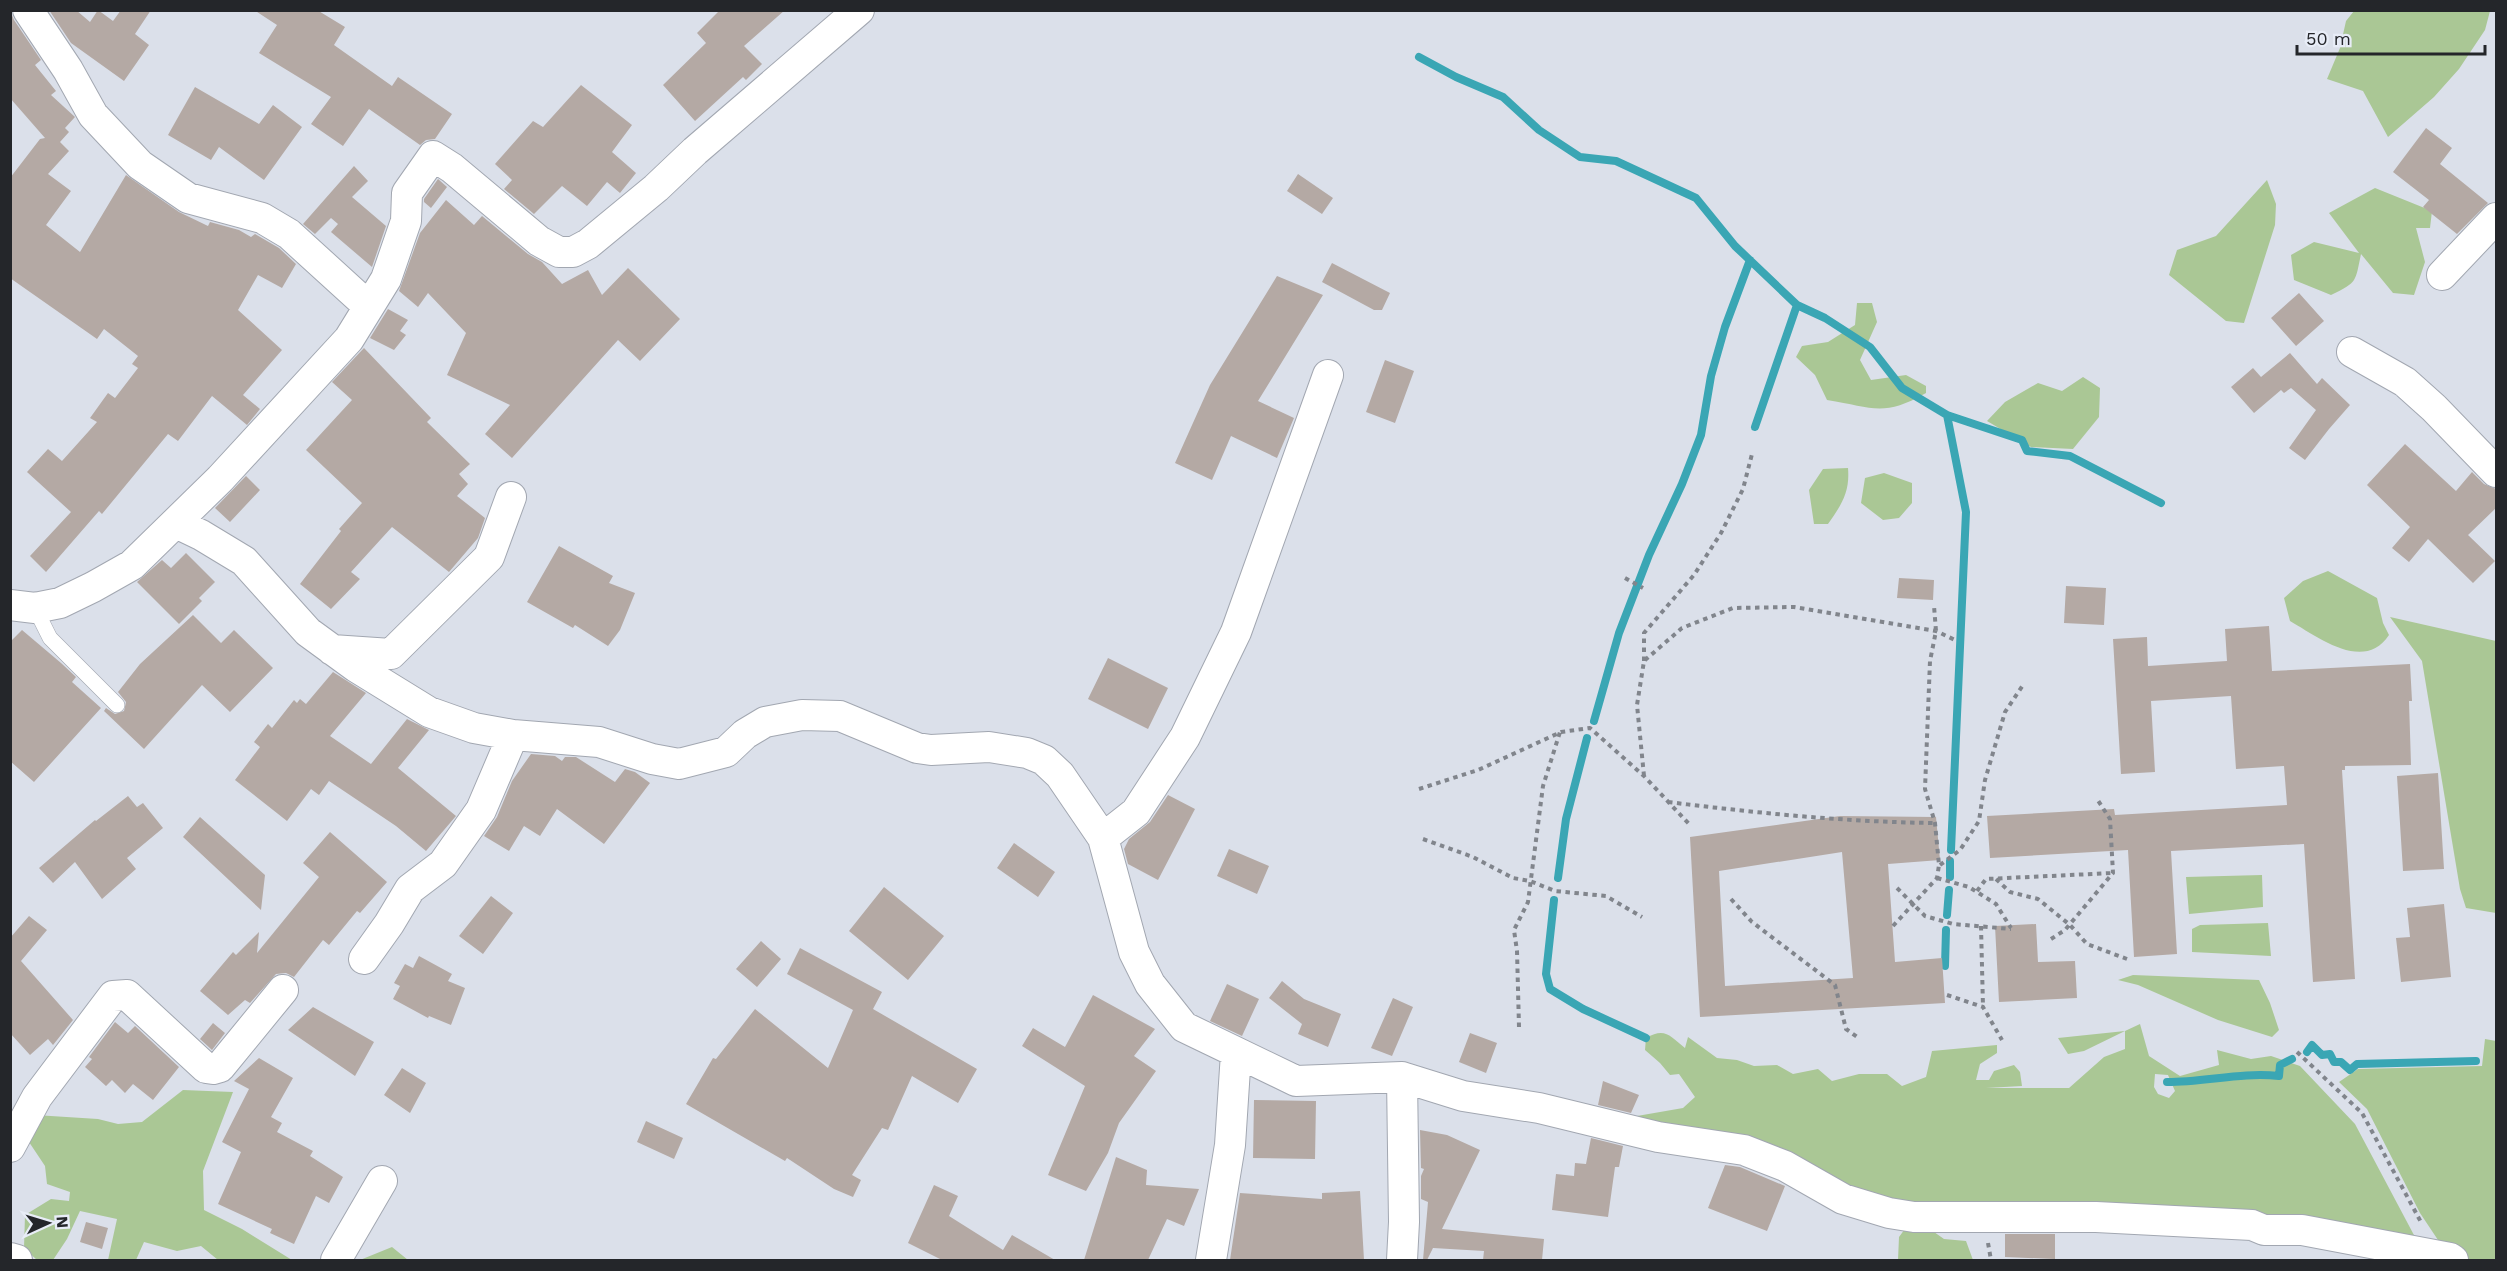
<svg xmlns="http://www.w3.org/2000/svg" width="2507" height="1271" font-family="'Work Sans',sans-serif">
  <rect width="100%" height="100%" fill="#dbe0ea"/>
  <!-- green -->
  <path fill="#aac795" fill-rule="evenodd" d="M2354,11v-1l136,1 -5,19 -26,39 -25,28 -46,40 -25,-46 -36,-12 13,-31 6,-27z
    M2267,180l9,24 -1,21 -31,98 -18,-2 -57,-46 8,-25 39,-14z
    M2375,188l57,23 -2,17h-14l9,34 -11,33 -21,-2 -32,-39c-6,28 -3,28 -30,41l-37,-15 -3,-25 23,-13 45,11 -30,-40z
    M1857,303h15l5,19 -17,38 11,20 35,-5 20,11v7c-44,25 -53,14 -99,7l-12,-25 -19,-18 6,-11 26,-4 27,-17z
    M2083,377l17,11 -1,29 -26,32 -42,-2 -44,-26 18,-19 33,-19 24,8z
    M1848,468c2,24 -6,36 -20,56h-14l-5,-34 14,-21z
    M1884,473l28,10v20l-13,15 -16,2 -22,-17 4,-25z
    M2328,571l49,27 6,25 6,12c-25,38 -71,2 -99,-14l-6,-23 19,-17z
    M2390,617l106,24v272l-30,-5 -6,-19 -38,-228z
    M2262,875l1,32 -74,7 -3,-37z
    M2268,923l3,33 -79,-4v-23l8,-4z
    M2133,975l126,5 11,23 9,27 -7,7 -54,-17 -80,-35 -20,-5z
    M2140,1024l9,32 31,20 39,-11 -2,-15 34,9 20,-3 29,10 55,58 60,113 -498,-17 27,19 22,2 7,19h-75l1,-23 14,-19 -99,-34 -181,-54 4,-14 46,-8 12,-11 -16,-23 -9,1 -10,-12 -15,-13 1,-12c19,-11 24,-2 39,10l3,-11 29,21 20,2 17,6 23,-1 16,9 25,-5 14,12 27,-7h28l15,12 24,-9 6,-26 65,-6v8l-17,11 -4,16h13l5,-9 20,-6 6,7 2,14 -36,2h83l35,-31 21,-8v-18l-41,20 -16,3 -10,-16 67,-7zM2155,1074l13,1 7,16 -6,7 -11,-4 -4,-7z
    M2485,1039l11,2v219h-35l-21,-17 -20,-30 -53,-104 -28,-27 19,-13 124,-3z
    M183,1090l50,2 -30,79 1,39 38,19 50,31h-74l-17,-14 -24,5 -33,-9 -8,18h-28l9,-41 -37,-8 -13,28 -14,21h-16l-13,-12 1,-33 26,-16 18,2 1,-9 -23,-8 -2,-18 -16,-24 6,-27 63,4 20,5 24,-2z
    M392,1247l16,13h-48z"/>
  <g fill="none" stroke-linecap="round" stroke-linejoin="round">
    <!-- stream -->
    <path stroke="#3aa6b4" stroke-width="8" d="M1419,57l37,20 47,20 36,33 41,27 36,4 80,37 39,48 62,59 28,13 45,29 32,41 45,27 75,25 5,11 43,5 91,47
      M1947,415l19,97 -15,338
      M1755,427l42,-122
      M1594,721l25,-88 30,-78 33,-71 19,-49 10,-59 14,-49 25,-67
      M1950,877v-16
      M1558,878l8,-59 21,-81
      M1554,900l-8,74 4,15 33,20 63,29
      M1947,915l2,-25
      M1945,966l1,-36
      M2307,1052l5,-7 10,10 8,-1 4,8h7l9,8 7,-6 119,-3
      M2167,1082c39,0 74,-10 112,-6l1,-11 12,-6"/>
  </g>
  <!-- building -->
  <path fill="#b4a9a4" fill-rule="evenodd" d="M10,10l4,10 27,40 -6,5 21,26 -5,4 24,22 -10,11 4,4 -9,10 9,9 -21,23 23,17 -25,34 34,27 46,-77 53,37 29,14 2,-4 29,8 12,7 4,-3 24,14 17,16 -14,24 -24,-13 -20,35 44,40 -39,45 17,14 -13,16 -35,-29 -34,45 -10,-7 -66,80 -3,-3 -53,61 -16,-16 41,-44 -44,-40 21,-23 14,12 35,-39 -7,-4 18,-25 7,5 23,-30 -6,-4 6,-8 -34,-27 -7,10 -87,-61v-100l30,-39 5,-1 -35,-40z
    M49,10h27l14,12 8,-12 15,11 8,-11h30l-16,24 14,11 -25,36 -53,-38z
    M254,10h63l28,17 -11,18 58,41 6,-9 54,37 -17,25 -9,1 -6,5 -51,-36 -26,37 -32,-22 20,-27 -72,-44 18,-28z
    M720,10h65l-41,36 18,18 -16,16 -3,-3 -48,44 -32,-36 43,-42 -9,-10z
    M581,85l51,40 -20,27 24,21 -16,20 -13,-11 -20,24 -25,-20 -28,28 -30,-25 8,-9 -17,-16 38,-43 10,6z
    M195,87l64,37 14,-19 29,22 -38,53 -45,-33 -8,13 -43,-25z
    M2426,128l26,20 -12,16 48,39 -31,31 -34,-27 6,-7 -36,-28z
    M354,166l14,15 -16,16 34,29 -14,41 -41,-35 7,-8 -7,-6 -16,16 -12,-10z
    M1298,174l35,24 -11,16 -35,-23z
    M438,179l9,8 -16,21 -7,-6v-3z
    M446,200l28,25 8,-9 46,38 14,8 20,22 26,-14 14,25 26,-27 52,51 -40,42 -22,-21 -106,118 -27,-24 25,-29 -63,-30 19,-42 -38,-40 -10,14 -19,-16 21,-58z
    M1332,263l58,30 -8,17h-8l-52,-28z
    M1277,276l46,19 -65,106 36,17 -17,40 -46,-22 -19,44 -37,-17 35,-78z
    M2299,293l25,28 -28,25 -25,-28z
    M388,309l20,11 -8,11 6,4 -12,15 -24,-12z
    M364,348l67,70 -4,4 43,42 -11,10 9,10 -11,12 28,22 -7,20 -29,34 -57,-45 -41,45 9,7 -29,30 -31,-25 41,-53 -2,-2 23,-26 -56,-53 46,-50 -20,-18z
    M2290,353l27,31 5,-6 28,27 -21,24 -24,31 -16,-12 27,-38 -25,-22 -7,5 -3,-3 -27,23 -23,-26 22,-19 8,9z
    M1385,360l29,11 -19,52 -29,-11z
    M2405,444l51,47 16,-19 12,12 12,5v19l-28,27 27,26 -22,22 -45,-44 -19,23 -17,-14 18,-21 -43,-42z
    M246,476l14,14 -30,32 -15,-14z
    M559,546l54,30 -4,7 26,10 -15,37 -12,16 -33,-21 -2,3 -46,-26z
    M186,553l29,29 -16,16 3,3 -23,23 -42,-42 25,-22 9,8z
    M1899,578l35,2 -1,20 -36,-2z
    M2066,586l40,2 -2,37 -40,-2z
    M193,615l28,28 13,-13 39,38 -43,44 -28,-27 -58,64 -40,-38 2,-3 9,6 9,-3 2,-9 -8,-10 22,-28z
    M2269,626l3,45 138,-7 2,37h-3l2,64 -66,1v4h-3l13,209 -42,3 -9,-138 -133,7 6,103 -43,3 -6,-107 -138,8 -3,-42 127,-7 1,6 172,-10 -3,-39 -48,3 -5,-73 -80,5 4,71 -34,2 -8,-135 34,-2 1,29 79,-5 -2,-32z
    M22,630l39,33 15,14 -4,5 29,26 -67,74 -24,-21v-119z
    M1108,658l60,30 -20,41 -60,-30z
    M333,672l33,21 -36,43 41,28 36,-45 22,11 -31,38 58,48 -30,35 -30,-25 -67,-45 -10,14 -8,-6 -24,32 -52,-41 25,-33 -6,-5 14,-18 4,4 22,-28 3,3 3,-4 6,5z
    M531,754l24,2 7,5 3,-4h11l39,25 10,-13 10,3 15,11 -46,61 -47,-35 -17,27 -16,-10 -15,25 -25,-15 13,-19 15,-36z
    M2438,773l6,96 -41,2 -6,-95z
    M1168,795l27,14 -37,71 -30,-16 -4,-15 5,-10 21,-17z
    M128,796l9,11 6,-4 20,25 -36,30 9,11 -34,30 -27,-37 -22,21 -14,-15 56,-48 1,1z
    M1840,816l96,1 4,43 -52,4 7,98 47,-4 3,45 -245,14 -10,-180zM1842,852l11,126 -128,8 -6,-115z
    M200,817l65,58 -4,35 -78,-73z
    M330,832l57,50 -27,31 -3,-2 -28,34 -6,-5 -29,37 -8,-4 -10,1 -26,29 -5,-3 -17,15 -28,-24 33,-39 3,3 23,-23 -2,21 62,-76 -16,-14z
    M1014,843l41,29 -17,25 -41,-29z
    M1229,849l40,17 -12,28 -40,-18z
    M884,887l60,49 -36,44 -59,-49z
    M491,896l22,17 -30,41 -24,-18z
    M2444,904l7,73 -50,5 -5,-44 14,-1 -3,-29z
    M29,916l18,14 -26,31 52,59 -20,25 -5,-6 -18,16 -20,-22v-95z
    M2036,924l2,38 37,-1 2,37 -78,4 -4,-76z
    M761,941l20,18 -24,28 -21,-18z
    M800,948l82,44 -9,17 104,60 -19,34 -46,-27 -24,54 -6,-2 -30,47 9,5 -8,17 -19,-8 -47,-31 -2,3 -99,-57 27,-46 3,1 39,-50 73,59 25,-58 -66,-36z
    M419,956l33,18 -4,7 17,7 -14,37 -22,-9 -1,2 -35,-19 7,-13 -6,-3 11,-19 8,4z
    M1282,981l22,18 37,15 -13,33 -30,-13 4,-10 -33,-26z
    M1227,984l32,15 -17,37 -32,-15z
    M1093,995l62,34 -21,27 22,15 -37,52 -11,30 -22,38 -38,-16 37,-89 -63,-40 11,-18 32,19z
    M1393,998l20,9 -21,49 -21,-8z
    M313,1007l61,35 -19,34 -67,-46z
    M115,1022l13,11 7,-7 44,41 -26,33 -20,-16 -8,9 -13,-13 -6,6 -21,-19 7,-8 -3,-2z
    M213,1023l12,10 -13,17 -12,-11z
    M1470,1033l27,10 -11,30 -27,-11z
    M259,1058l34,20 -22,39 11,6 -5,9 36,19 -3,5 33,21 -14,26 -13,-7 -22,48 -24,-11 2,-4 -54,-25 23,-52 -19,-10 27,-53 -15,-8z
    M402,1068l24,15 -16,30 -26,-18z
    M1603,1081l36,14 -8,18 -33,-8z
    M1254,1100l62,1 -1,58 -62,-1z
    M646,1121l37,17 -9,21 -37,-17z
    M1420,1130l27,5 33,15 -38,79 102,10 -2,21h-59l1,-9 -51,-3 -6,12h-4l5,-58 -7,-3v-23l3,-7 -3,-1z
    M1591,1138l32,8 -4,21h-4l-7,50 -56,-7 4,-36 18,2 1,-13 11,1z
    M1116,1157l31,13 -1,15 53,4 -15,37 -17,-7 -19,41h-64z
    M1725,1165l15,2 45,19 -18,45 -59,-23z
    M934,1185l24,11 -9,20 54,34 9,-15 43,25h-113l-34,-17z
    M1360,1191l4,69h-134l10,-67 82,6v-6z
    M86,1222l22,6 -6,21 -22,-7z
    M2005,1234h50v25l-50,-2z"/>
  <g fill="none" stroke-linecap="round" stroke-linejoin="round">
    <!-- lane casing -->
    <g stroke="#a2a7b1" stroke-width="16">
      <path id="lane" d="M35,608l15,30 67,67"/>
    </g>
    <!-- street casing -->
    <g stroke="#a2a7b1" stroke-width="32">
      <path id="street" d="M28,10l40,60 25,45 47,50 48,33 74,20 27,16 79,72
        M2442,275l54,-57
        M2352,352l53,30 29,26 62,64
        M176,523l25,12 43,26 64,71 48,35 73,45 45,16 39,7 86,7 53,17 27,5 47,-12 19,-18 20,-12 37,-7 38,1 77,32 14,2 58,-3 38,6 17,7 16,15 43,63 31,114 16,32 34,43 112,54 106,-4 2,145 -2,38
        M10,605l25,3 25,-5 33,-16 39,-22 88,-86 129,-140 37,-60 20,-58 1,-28 26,-37 19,12 87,73 20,11h14l15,-8 68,-56 39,-37 164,-141
        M332,650l59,4 98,-97 22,-60
        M1103,838l33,-26 49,-75 51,-105 92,-257
        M364,959l25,-35 21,-35 33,-25 38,-54 32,-75
        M1402,1077l61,19 76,12 119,29 86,13 41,16 58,33 46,14 25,4h182l156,8 12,5h38l148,28 3,2
        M10,1147l27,-50 76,-101 14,-1 79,73 7,1 7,-2 63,-77
        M10,1258l7,2
        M336,1260l46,-79
        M1211,1260l19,-115 6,-92"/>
    </g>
    <!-- path -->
    <path stroke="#81858c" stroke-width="4" stroke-dasharray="4.5 4.5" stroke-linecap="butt" d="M1625,578l18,10
      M1644,661v-28l50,-58 27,-42 22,-44 9,-35
      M1644,776l-7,-71 7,-44 38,-33 51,-20 61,-1 142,24 19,9
      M1419,789l59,-19 83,-38 29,-4 54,48 45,48
      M1668,802c89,11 178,20 267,21
      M1423,839l50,18 40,21 17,3 25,10 51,5 36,21
      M1940,865l20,-15 19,-29 6,-41 20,-68 18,-27
      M1937,878l32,9 27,17 15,24
      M1996,879l14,13 28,7 32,26 17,19 40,15
      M1897,888l28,28 28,8 58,5
      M1977,891l9,-12 127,-6
      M1731,899l21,23 83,63 11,44 14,10
      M1893,926l44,-48 2,-13 -4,-42 -10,-34 5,-128 6,-30 -2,-25
      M1981,926l2,81
      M2051,939l14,-9 48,-57 -3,-54 -13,-20
      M1947,995l36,12 19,33
      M1519,1027l-2,-76 -3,-21 14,-28 15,-116 17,-54
      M2297,1052l65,61 60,111
      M1988,1243l3,17"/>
    <!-- lane -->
    <use href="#lane" stroke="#fff" stroke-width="15"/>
    <!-- street -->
    <use href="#street" stroke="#fff" stroke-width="30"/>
  </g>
  <!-- border -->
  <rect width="2507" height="1271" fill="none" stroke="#24262a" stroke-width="24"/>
  <!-- north arrow -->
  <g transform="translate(48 1223) rotate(86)" stroke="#e8edf7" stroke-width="4.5" paint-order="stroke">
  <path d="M0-4.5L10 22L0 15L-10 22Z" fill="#24262a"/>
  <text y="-9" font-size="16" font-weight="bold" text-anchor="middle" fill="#24262a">N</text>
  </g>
  <!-- scale -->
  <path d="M2297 45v9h188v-9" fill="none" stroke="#24262a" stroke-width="3"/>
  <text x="2306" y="45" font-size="18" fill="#24262a" stroke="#e8edf7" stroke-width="4.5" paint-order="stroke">50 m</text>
</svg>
